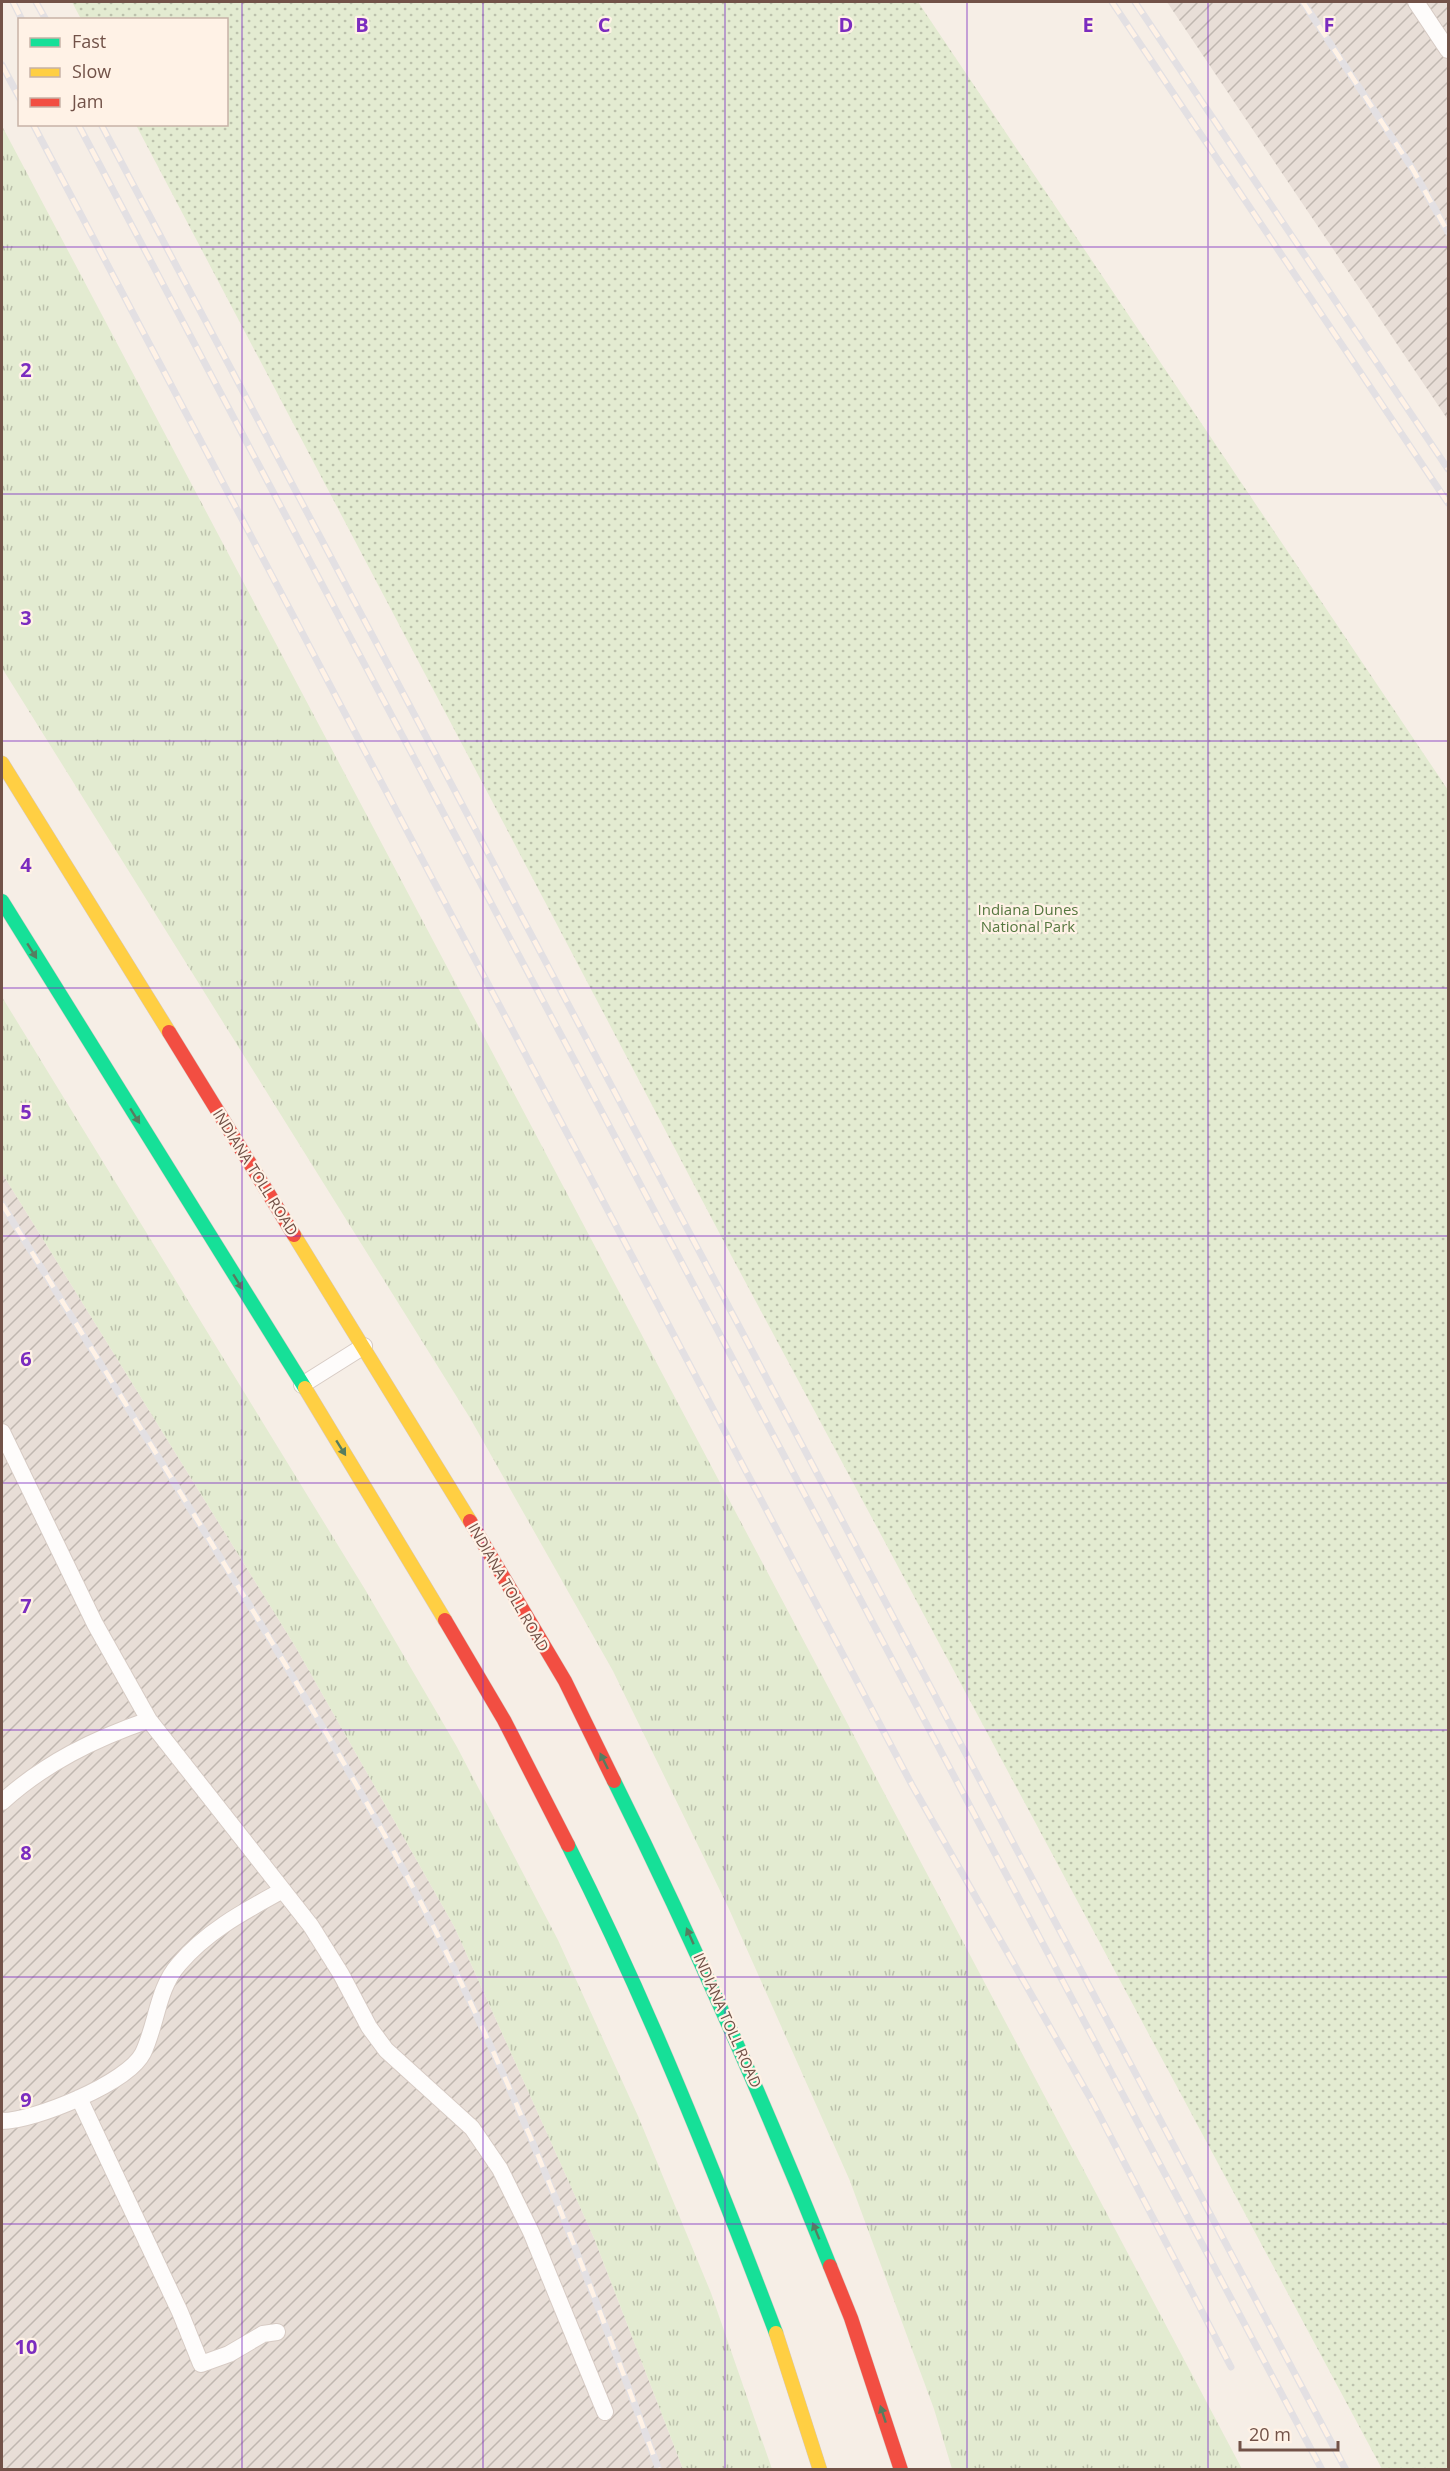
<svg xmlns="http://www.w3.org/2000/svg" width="1450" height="2471" font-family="'Open Sans',sans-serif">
  <defs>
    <pattern id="industrial-furrows" width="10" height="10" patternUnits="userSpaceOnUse" patternTransform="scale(1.5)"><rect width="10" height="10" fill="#e8ded7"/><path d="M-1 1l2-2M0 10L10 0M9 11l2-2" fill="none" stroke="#c0b7b0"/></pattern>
    <pattern id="grass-tufts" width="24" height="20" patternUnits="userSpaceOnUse" patternTransform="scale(1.5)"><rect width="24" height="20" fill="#e3ebd1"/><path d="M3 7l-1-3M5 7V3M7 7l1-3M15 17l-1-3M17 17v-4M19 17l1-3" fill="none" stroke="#bcc1ac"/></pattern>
    <pattern id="park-dots" width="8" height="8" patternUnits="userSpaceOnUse" patternTransform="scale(1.5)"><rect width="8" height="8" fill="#e3ebd1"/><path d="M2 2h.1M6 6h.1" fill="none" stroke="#bcc1ac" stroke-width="1.8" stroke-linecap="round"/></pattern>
  </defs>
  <rect width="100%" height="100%" fill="#f6eee6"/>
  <!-- industrial -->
  <path fill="url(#industrial-furrows)" d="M1167,2h281v418z
    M2,1173l293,473 159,280 140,312 89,231h-681z"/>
  <!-- grass -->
  <path fill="url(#grass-tufts)" d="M2,126l1240,2343h-290l-18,-60 -84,-228 -121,-272 -116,-238 -143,-253 -468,-750z
    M2,997l364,594 91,156 101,193 80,176 73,177 61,176h-89l-89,-231 -140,-312 -159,-280 -293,-473z"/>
  <!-- park -->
  <path fill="url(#park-dots)" d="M72,2h846l530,788v1679h-66l-650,-1212 -596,-1132 90,-1v-104l-145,-1z"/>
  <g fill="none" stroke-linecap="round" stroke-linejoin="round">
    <!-- lane casing -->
    <g stroke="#d7cbc4" stroke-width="18">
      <path id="lane" d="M1416,2l32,48
        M302,1385l62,-39
        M2,1432l93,192 54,96 162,206 30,48 28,53 17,23 86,78 28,41 31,63 74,180
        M2,1802c43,-39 92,-63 147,-82
        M79,2098l101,214 21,52 28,-10 34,-20 14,-2
        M2,2121c32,0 126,-38 141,-68 14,-29 14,-64 36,-89 29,-34 66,-53 104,-74"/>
    </g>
    <!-- fast casing -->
    <g stroke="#d5c9c4" stroke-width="15">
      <path id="fast" d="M2,901l303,487
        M614,1781c79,159 150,320 216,485
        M568,1845c80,159 145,322 208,488"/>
    </g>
    <!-- slow casing -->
    <g stroke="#d5c9c4" stroke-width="15">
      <path id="slow" d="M2,763l167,269
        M294,1235l176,286
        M305,1388l140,232
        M776,2333l44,137"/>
    </g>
    <!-- jam casing -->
    <g stroke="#d5c9c4" stroke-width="15">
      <path id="jam" d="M169,1032l125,203
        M470,1521l95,160 49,100
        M445,1620l59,100 64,125
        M830,2266l21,52 50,152"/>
    </g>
    <!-- lane -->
    <use href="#lane" stroke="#fefcfb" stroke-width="16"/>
    <!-- fast -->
    <use href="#fast" stroke="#16e098" stroke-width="14"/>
    <!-- slow -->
    <use href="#slow" stroke="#ffcf43" stroke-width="14"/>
    <!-- jam -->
    <use href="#jam" stroke="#f24e42" stroke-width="14"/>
    <!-- rail casing -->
    <g stroke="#e3e0e3" stroke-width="7">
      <path id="rail" d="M13,2l9,18
        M36,2l10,18
        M1112,2l336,501
        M1135,2l313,467
        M1303,2l109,166 36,64
        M2,65l18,34
        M33,124l879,1661 180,316 139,266
        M78,124l1244,2346
        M101,124l1245,2346
        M2,1204c78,126 156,252 234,379 68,112 137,225 197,343 89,174 158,360 226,544"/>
    </g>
    <!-- rail -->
    <use href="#rail" stroke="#fff2e6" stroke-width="4.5" stroke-dasharray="14" stroke-linecap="butt"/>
  </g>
  <!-- one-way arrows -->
  <defs><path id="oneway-solid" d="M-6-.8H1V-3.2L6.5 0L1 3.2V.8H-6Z" transform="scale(1.5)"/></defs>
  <g fill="#567d60">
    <use href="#oneway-solid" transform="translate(32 951) rotate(58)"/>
    <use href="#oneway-solid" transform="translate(135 1116) rotate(58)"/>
    <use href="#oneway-solid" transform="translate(238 1282) rotate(58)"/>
    <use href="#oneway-solid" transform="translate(341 1448) rotate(58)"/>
    <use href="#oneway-solid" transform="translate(604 1761) rotate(-116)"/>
    <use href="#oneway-solid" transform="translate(690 1936) rotate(-114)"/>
    <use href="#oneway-solid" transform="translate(816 2231) rotate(-112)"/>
    <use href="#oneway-solid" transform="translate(883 2414) rotate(-108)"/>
  </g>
  <!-- grid -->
  <path fill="none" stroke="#7b2cbf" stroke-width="1.5" stroke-opacity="0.55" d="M242,2v2468M483,2v2468M725,2v2468M967,2v2468M1208,2v2468M2,247h1446M2,494h1446M2,741h1446M2,988h1446M2,1236h1446M2,1483h1446M2,1730h1446M2,1977h1446M2,2224h1446"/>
  <g text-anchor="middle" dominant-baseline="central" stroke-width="4.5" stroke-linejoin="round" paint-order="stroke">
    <!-- park labels -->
    <g font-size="15" fill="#567840" stroke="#fff2e6">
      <text x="1028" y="909">Indiana Dunes<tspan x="1028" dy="17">National Park</tspan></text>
    </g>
    <!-- street labels -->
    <g font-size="15" fill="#725248" stroke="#fff2e6">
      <text transform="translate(256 1172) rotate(58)">INDIANA TOLL ROAD</text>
      <text transform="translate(509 1587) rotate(60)">INDIANA TOLL ROAD</text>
      <text transform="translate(728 2020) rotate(66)">INDIANA TOLL ROAD</text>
    </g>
  </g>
  <g font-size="20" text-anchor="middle" font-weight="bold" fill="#7b2cbf" stroke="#fff2e6" stroke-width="4.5" stroke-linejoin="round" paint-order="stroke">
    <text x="362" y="32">B</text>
    <text x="604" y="32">C</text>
    <text x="846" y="32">D</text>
    <text x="1088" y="32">E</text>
    <text x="1329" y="32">F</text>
    <text x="26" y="377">2</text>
    <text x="26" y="625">3</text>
    <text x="26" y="872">4</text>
    <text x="26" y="1119">5</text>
    <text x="26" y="1366">6</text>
    <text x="26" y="1613">7</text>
    <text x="26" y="1860">8</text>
    <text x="26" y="2107">9</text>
    <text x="26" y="2354">10</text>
  </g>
  <!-- border -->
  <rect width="1450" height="2471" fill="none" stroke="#725248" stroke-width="6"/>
  <!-- legend -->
  <rect x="18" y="18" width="210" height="108" fill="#fff2e6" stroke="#c7b2a7" stroke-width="1.5"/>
  <rect x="30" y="38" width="30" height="9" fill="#16e098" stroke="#c7b2a7" stroke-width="1.5"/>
  <text x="72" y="48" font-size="18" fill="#725248">Fast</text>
  <rect x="30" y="68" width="30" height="9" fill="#ffcf43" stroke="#c7b2a7" stroke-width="1.5"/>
  <text x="72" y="78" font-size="18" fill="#725248">Slow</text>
  <rect x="30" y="98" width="30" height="9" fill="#f24e42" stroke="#c7b2a7" stroke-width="1.5"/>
  <text x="72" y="108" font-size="18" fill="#725248">Jam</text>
  <!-- scale -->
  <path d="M1240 2441v9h98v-9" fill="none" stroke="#725248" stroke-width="3"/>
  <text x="1249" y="2441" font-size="18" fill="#725248" stroke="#fff2e6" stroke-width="4.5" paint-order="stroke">20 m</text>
</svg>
